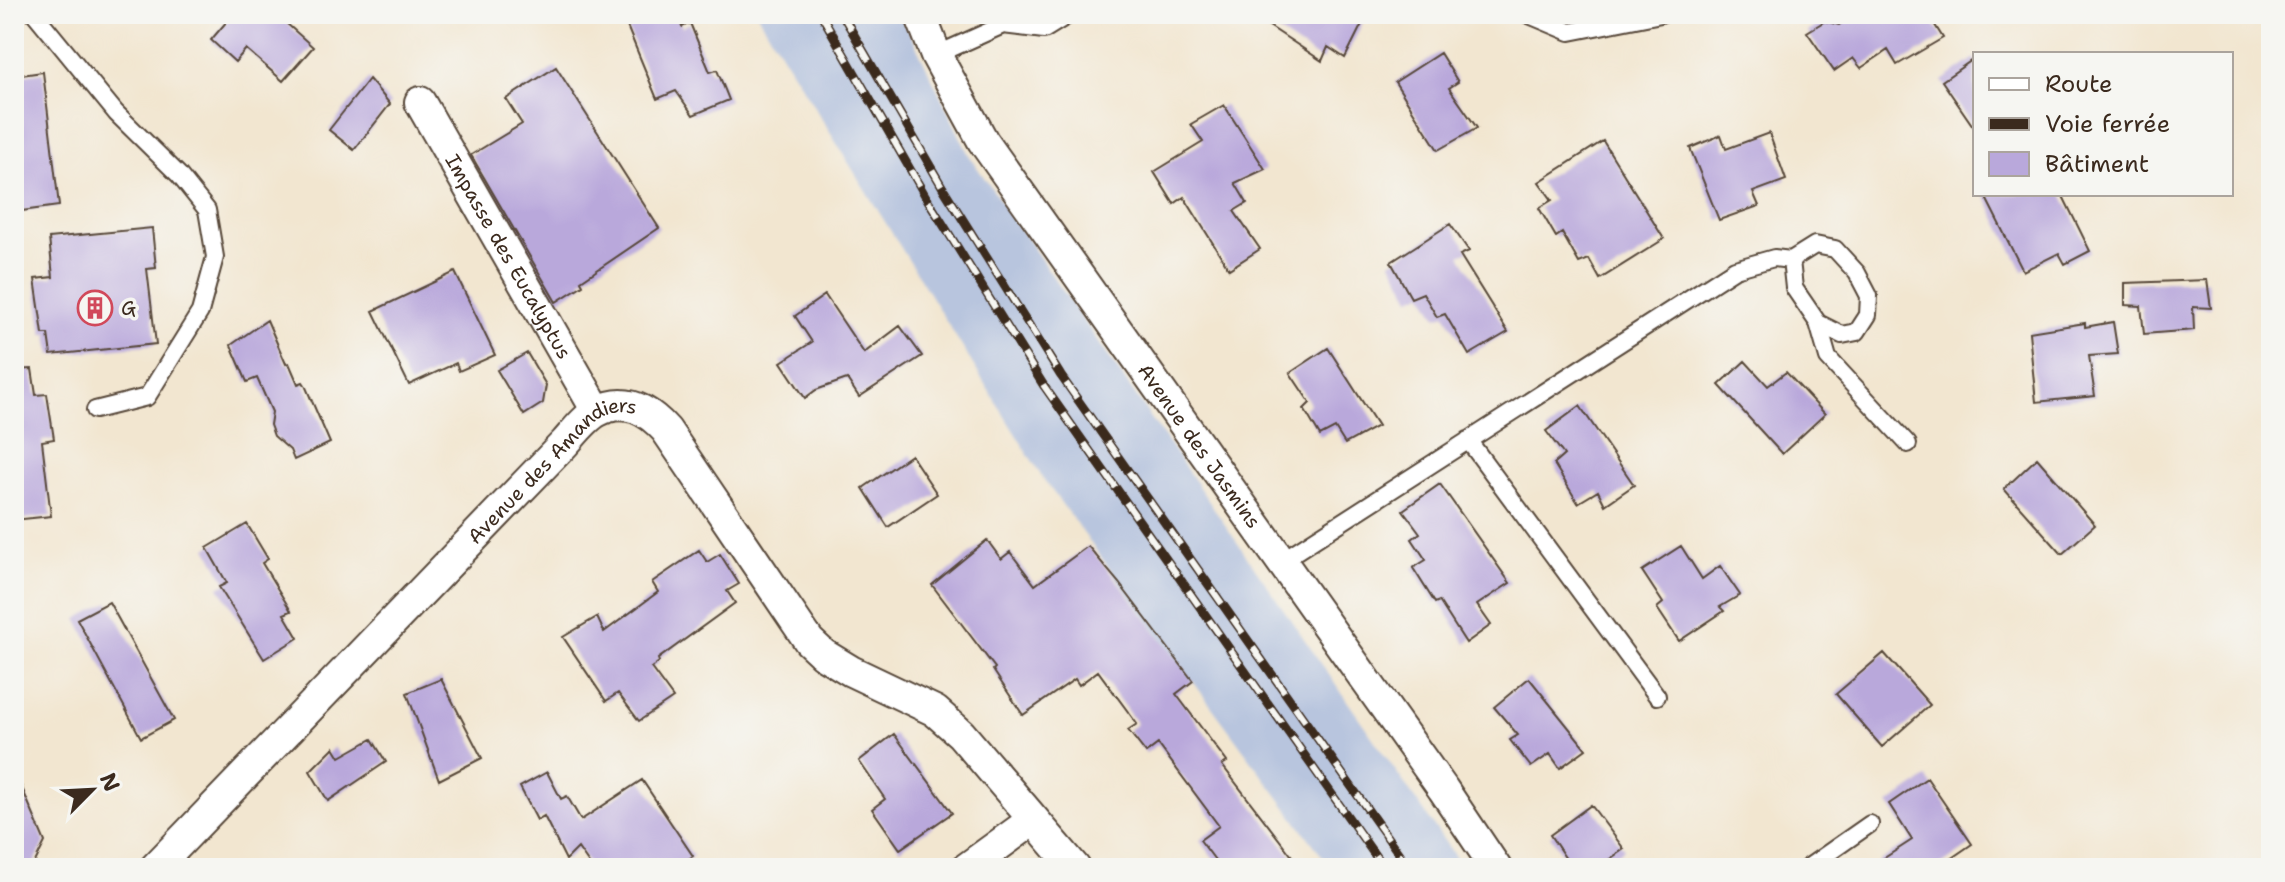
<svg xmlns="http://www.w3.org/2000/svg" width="2285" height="882" font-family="'Shantell Sans',sans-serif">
  <rect width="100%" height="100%" fill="#f6f6f2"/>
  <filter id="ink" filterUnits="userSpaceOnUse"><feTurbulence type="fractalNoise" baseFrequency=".0125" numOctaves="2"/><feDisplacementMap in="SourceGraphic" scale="16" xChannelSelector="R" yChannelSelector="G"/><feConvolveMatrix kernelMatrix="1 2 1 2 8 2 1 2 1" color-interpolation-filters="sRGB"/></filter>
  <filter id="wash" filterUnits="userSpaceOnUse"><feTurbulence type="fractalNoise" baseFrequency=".006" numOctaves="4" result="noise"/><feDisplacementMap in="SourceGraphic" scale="32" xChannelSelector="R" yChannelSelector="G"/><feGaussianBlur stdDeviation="1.8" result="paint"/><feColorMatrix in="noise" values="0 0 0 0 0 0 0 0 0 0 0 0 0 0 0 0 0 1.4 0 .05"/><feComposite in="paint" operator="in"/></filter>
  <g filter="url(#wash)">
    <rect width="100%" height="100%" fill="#f2e6d0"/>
    <!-- industrial -->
    <path fill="#b8c5de" d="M757,14h144l69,143 493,711h-132l-287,-388z"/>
    <g id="blocks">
      <!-- building -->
      <path fill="#b9a8db" d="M233,14h43l37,33 -30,34 -37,-32 -11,13 -24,-22z
        M622,14h55l5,13 8,-4 20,49 7,-2 12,30 -36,15 -17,-24 -19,8z
        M1251,14h116l-22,44 -17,-11 -6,14z
        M1854,14h74l15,24 -46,27 -9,-15 -27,18 -8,-10 -19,13 -27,-39 18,-11 14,4z
        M1440,53l18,29 -9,6 28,40 -39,22 -43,-68z
        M1975,58v71l-33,-48z
        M556,67l103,161 -78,53 2,4 -27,17 -85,-147 51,-31 -16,-25z
        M43,72l16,134 -45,6v-136z
        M369,79l21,25 -36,46 -25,-20z
        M1224,105l41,64 -30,14 12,20 -13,8 26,38 -31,20 -45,-72 -10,7 -20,-32 49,-30 -12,-18z
        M1769,133l17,47 -33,12 6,14 -40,14 -29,-72 31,-13 5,14z
        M1603,141l61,98 -64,40 -11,-20 -10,4 -17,-30 -6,4 -17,-29 13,-8 -13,-18z
        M1984,194h78l28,57 -25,13 -6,-11 -36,18z
        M1450,224l19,27 -9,4 48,77 -39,23 -24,-41 -8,3 -14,-24 -12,5 -20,-36z
        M152,228l4,40 -9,1 9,75 -105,11 -3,-21h-5l-8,-55 18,-2 -4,-39z
        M455,272l40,83 -36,16 -3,-8 -47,22 -36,-74z
        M2207,280l4,28 -18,-1 1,23 -50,4 -3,-28 -16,-1v-22z
        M825,295l39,58 36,-27 22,30 -63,41 -12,-18 -31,11 -11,8 -24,-36 31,-20 -17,-26z
        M267,320l19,44 3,-1 9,21 5,-2 2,3 25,58 -36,17 -4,-10 -16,-14 -4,-11 2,-13 -15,-34 -10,4 -16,-37z
        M2113,322l5,32 -29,2 6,40 -59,6 -7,-70 56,-9v4z
        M1328,348l50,78 -33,18 -10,-16 -15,8 -16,-27 6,-6 -20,-30z
        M527,353l19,32 -3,18 -19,12 -27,-45z
        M1745,361l23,25 18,-14 39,42 -43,40 -63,-69z
        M32,369l4,26 11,-1 7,45 -12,2 9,75 -37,4v-150z
        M1580,406l54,79 -29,20 -7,-14 -20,12 -24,-39 10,-9 -18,-24z
        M911,455l26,39 -49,33 -25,-39z
        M2037,458l58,67 -33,29 -58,-65z
        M1440,484l70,99 -33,22 14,20 -25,18 -27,-42 -4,2 -22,-35 13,-8 -14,-21 8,-6 -17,-23z
        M247,524l21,35 -6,4 29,48 -7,3 14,24 -34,21 -45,-72 8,-4 -20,-35z
        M987,540l14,19 9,-7 25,33 53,-39 31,37 74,98 -17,13 51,68 -5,3 79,103h-80l-21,-28 19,-14 -61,-82 -12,9 -18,-23 9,-6 -39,-53 -19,14 -4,-6 -52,36 -30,-45 2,-2 -63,-83z
        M1681,546l21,33 18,-13 20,29 -20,12 4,4 -45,30 -22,-33 6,-5 -21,-32z
        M699,550l8,12 13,-8 19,30 -12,7 8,12 -77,56 1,3 -8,6 22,30 -34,23 -21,-28 -12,8 -43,-64 34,-20 7,15 54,-40 -6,-10z
        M109,602l65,118 -33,18 -64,-119z
        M1884,653l46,52 -48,42 -46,-53z
        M1529,678l57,71 -26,19 -10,-14 -19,13 -21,-27 8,-5 -24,-28z
        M441,679l41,79 -43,22 -32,-87z
        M894,734l58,79 -52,36 -28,-40 13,-10 -26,-38z
        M372,739l14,23 -58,39 -18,-30 24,-24 6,10z
        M14,769l31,73 -13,26h-18z
        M547,772l14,27 6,-3 14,24 61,-40 51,76 -18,12h-83l-14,-20 -12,12 -22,-44 -7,4 -17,-33z
        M1927,778l45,66 -35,24h-68l43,-28 -23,-36z
        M1591,805l33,44 -27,19h-25l-22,-33z"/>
    </g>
  </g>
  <g filter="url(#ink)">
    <use href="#blocks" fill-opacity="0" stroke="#564639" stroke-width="2"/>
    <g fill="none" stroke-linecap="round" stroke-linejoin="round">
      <!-- lane casing -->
      <g stroke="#564639" stroke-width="20">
        <path id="lane" d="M35,14l81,99 63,62 28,35 8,47 -15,55 -53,85 -52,13
          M1527,14l43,18 91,-18
          M14,16l3,-2
          M1003,25l41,5 26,-16
          M936,55l67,-30 7,-11
          M1818,323l10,35 80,86
          M1468,440l189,256
          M1281,561l454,-292 39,-11 17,2 24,-15 20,4 22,24 12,23 -1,19 -11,17 -15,3 -24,-12 -24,-35 -3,-28
          M1807,868l63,-44"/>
      </g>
      <!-- street casing -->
      <g stroke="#564639" stroke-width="34">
        <g id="street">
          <path id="s1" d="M920,14l16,41 47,86 460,648 53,79"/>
          <path id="s2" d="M420,102l177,309"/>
          <path id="s3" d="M155,868l410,-425c9,-10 21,-26 33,-32 28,-14 50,-1 68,19l143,211 14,13 28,17 84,40 26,23 114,134"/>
          <path d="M967,868l66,-48"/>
        </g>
      </g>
      <!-- lane -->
      <use href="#lane" stroke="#fff" stroke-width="16"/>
      <!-- street -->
      <use href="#street" stroke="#fff" stroke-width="30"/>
      <!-- rail casing -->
      <g stroke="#3b2a1e" stroke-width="9">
        <path id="rail" d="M821,14l105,183 118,189 340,482
          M842,14l101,174 118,188 348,492"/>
      </g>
      <!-- rail -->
      <use href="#rail" stroke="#f6f6f2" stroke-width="6" stroke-dasharray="18" stroke-linecap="butt"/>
    </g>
  </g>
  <!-- icons -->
  <defs>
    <g id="building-ring" transform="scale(1.8)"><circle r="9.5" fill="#f6f6f2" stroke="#d1495b" stroke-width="1.5"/><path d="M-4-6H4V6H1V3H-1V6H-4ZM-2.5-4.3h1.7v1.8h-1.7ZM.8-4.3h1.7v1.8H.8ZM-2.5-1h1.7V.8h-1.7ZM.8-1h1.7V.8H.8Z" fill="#d1495b"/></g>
  </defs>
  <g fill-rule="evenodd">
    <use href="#building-ring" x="95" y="308"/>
  </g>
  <g text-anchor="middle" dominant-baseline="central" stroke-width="7" stroke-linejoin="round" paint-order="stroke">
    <!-- street labels -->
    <g font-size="20" fill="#3b2a1e" stroke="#f6f6f2">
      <text stroke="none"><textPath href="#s2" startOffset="178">Impasse des Eucalyptus</textPath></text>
      <text stroke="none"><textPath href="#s1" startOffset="516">Avenue des Jasmins</textPath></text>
      <text stroke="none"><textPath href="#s3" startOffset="566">Avenue des Amandiers</textPath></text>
    </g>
    <!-- poi labels -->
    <g font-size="20" fill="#3b2a1e" stroke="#f6f6f2" text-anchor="start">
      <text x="121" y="308">G</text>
    </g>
  </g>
  <!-- margin -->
  <rect width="2285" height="882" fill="none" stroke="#f6f6f2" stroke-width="48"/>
  <!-- legend -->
  <rect x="1973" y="52" width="260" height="144" fill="#f6f6f2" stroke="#aba49d" stroke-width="2"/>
  <rect x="1989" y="78" width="40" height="12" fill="#ffffff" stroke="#aba49d" stroke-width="2"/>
  <text x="2045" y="92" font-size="24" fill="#3b2a1e">Route</text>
  <rect x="1989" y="118" width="40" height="12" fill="#3b2a1e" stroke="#aba49d" stroke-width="2"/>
  <text x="2045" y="132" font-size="24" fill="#3b2a1e">Voie ferrée</text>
  <rect x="1989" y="152" width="40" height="24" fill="#b9a8db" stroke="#aba49d" stroke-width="2"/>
  <text x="2045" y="172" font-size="24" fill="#3b2a1e">Bâtiment</text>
  <!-- north arrow -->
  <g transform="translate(92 790) rotate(66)" stroke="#f6f6f2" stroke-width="6" paint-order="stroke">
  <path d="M0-6L14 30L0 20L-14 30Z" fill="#3b2a1e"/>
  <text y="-12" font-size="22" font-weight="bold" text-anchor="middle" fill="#3b2a1e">N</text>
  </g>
</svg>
